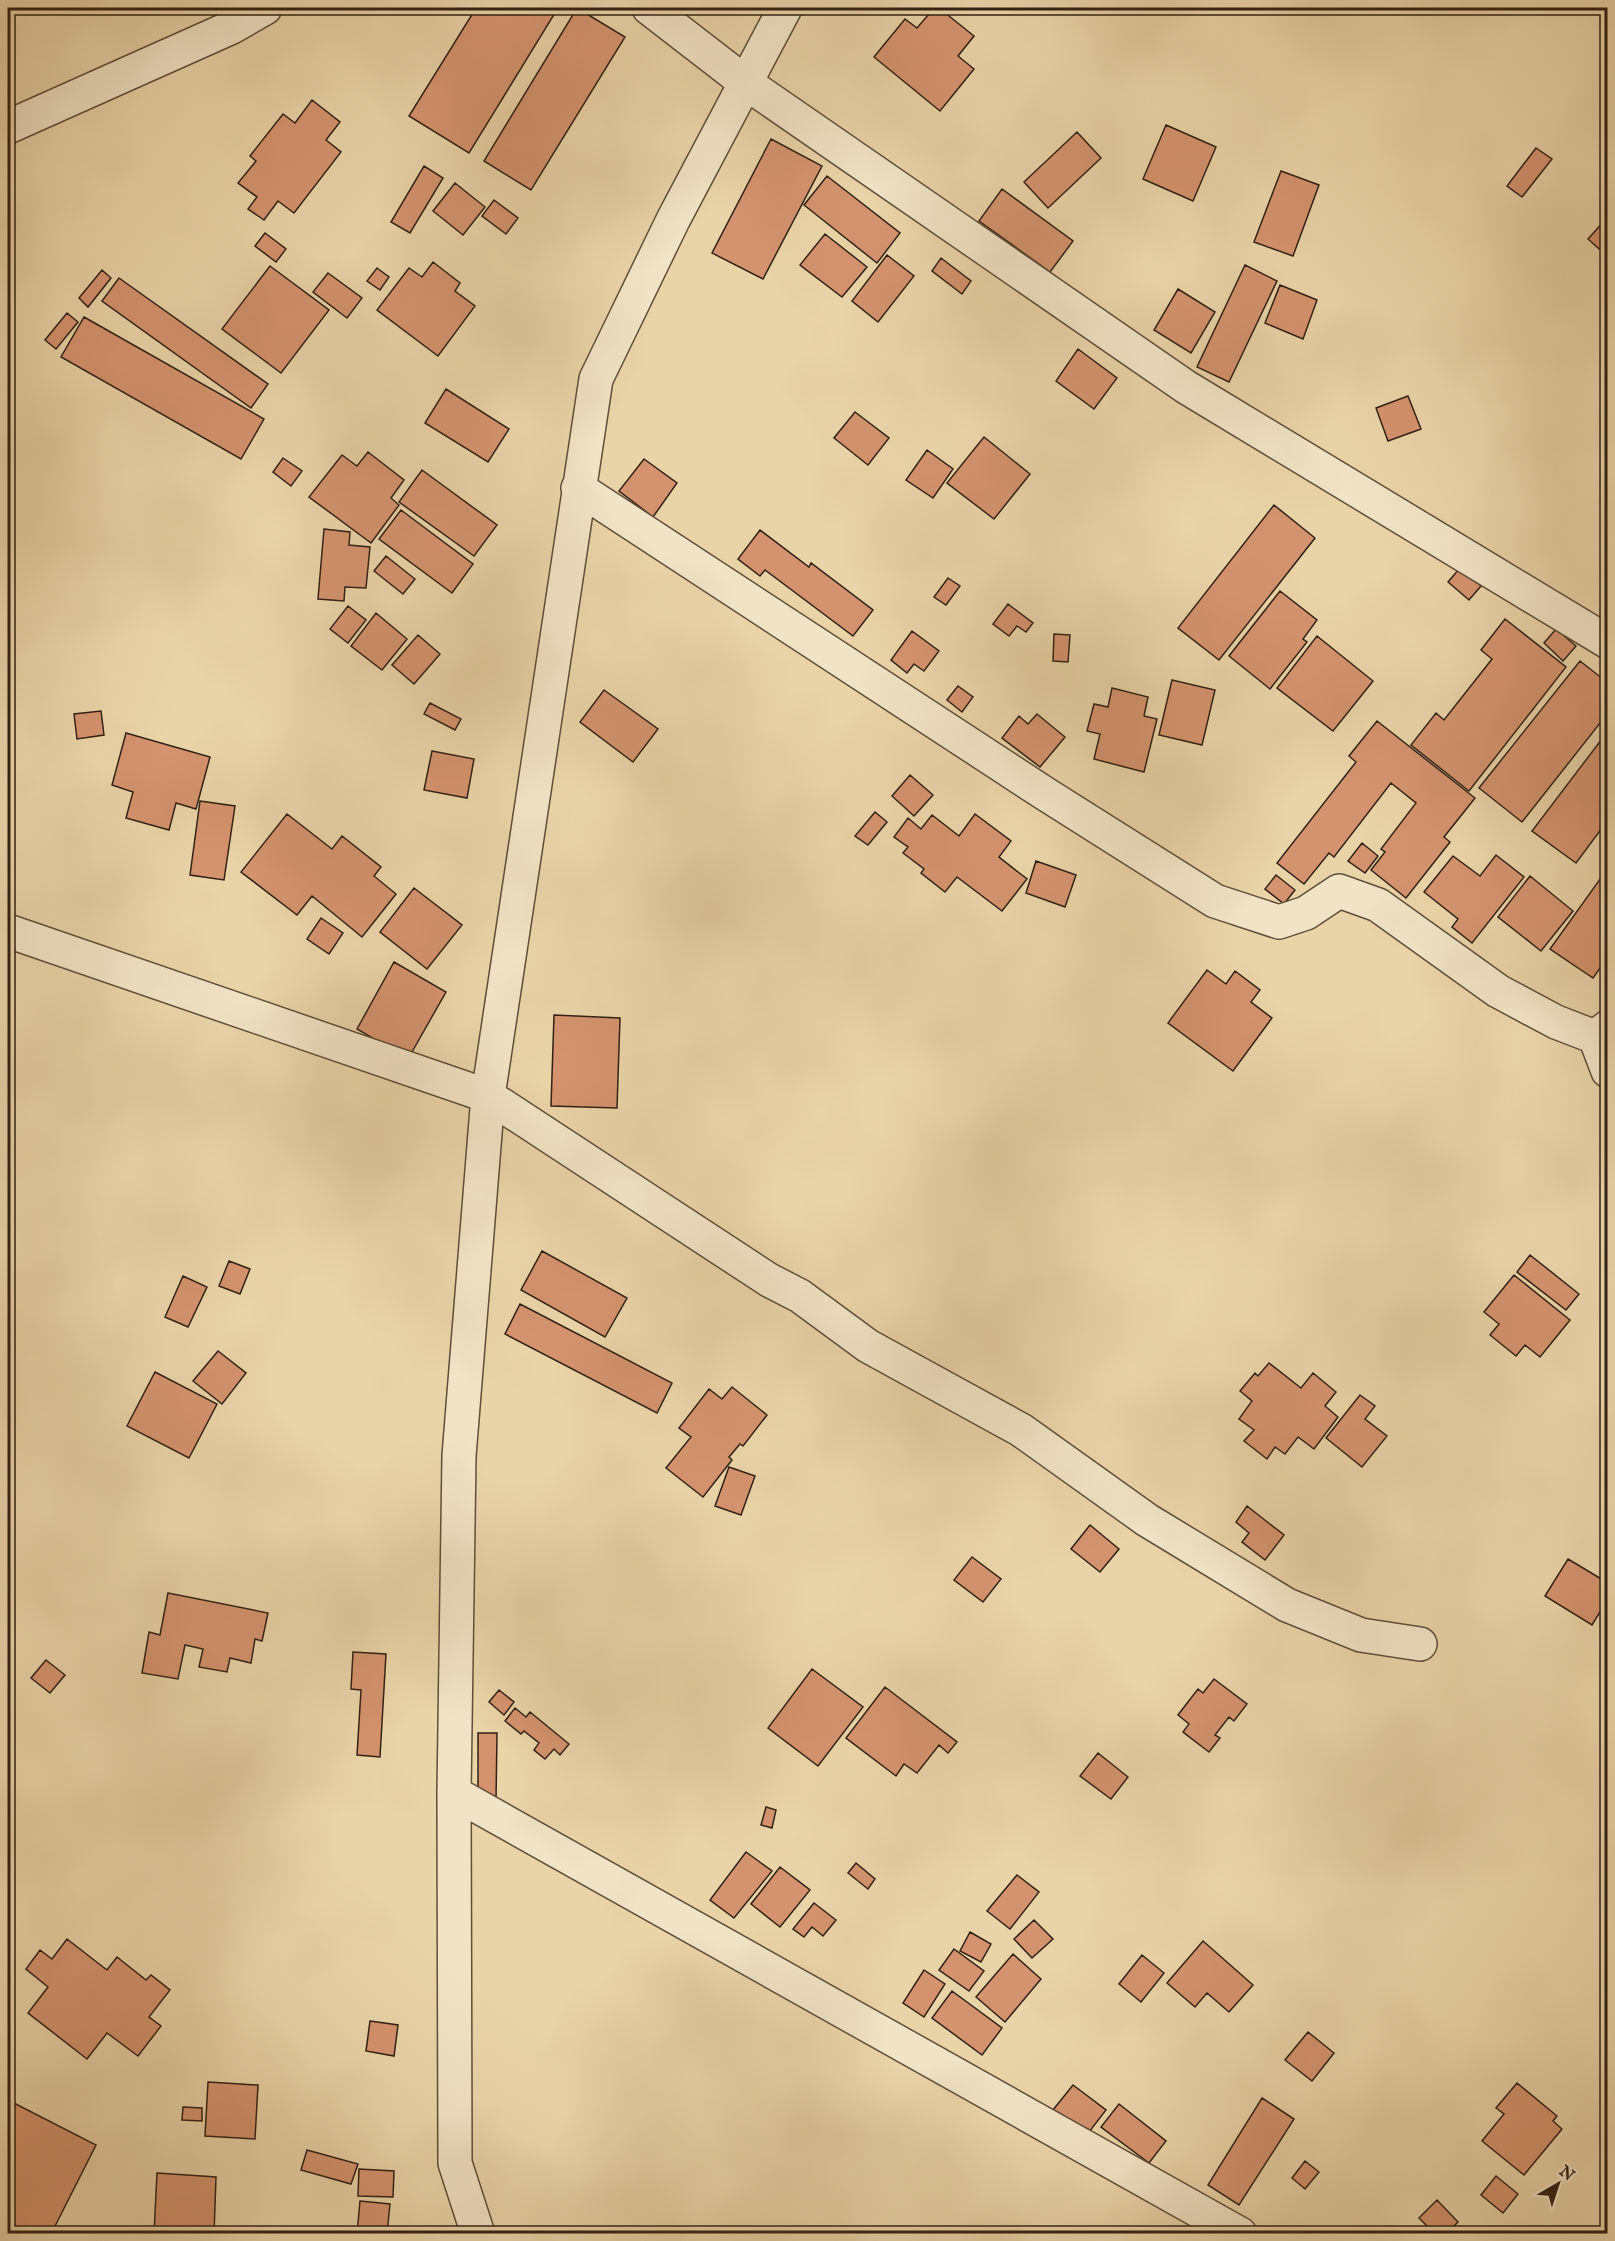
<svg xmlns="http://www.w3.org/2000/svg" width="1615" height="2241" font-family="'IM FELL English',serif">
  <rect width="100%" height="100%" fill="#e9d4a8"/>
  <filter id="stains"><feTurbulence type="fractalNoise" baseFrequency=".00333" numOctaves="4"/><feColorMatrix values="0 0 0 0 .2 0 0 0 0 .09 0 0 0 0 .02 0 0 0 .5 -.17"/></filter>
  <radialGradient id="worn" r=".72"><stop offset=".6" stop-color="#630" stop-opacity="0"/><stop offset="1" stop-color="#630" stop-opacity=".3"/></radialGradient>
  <!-- building -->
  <path fill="#d4936e" stroke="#312114" stroke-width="1.5" d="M476,8h82l-89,145 -60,-37z
    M577,8l48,29 -94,153 -47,-29z
    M934,8h5l35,28 -16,20 16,13 -34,42 -66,-54 31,-38 12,9z
    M312,100l28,22 -14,18 15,12 -47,61 -16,-12 -14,19 -16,-11 9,-12 -19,-14 18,-22 -6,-5 33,-42 12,9z
    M1166,125l50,22 -23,54 -50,-22z
    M1077,132l24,26 -53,50 -24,-26z
    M771,139l51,27 -59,113 -51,-26z
    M1536,148l16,11 -30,38 -15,-11z
    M424,166l19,12 -33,55 -19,-11z
    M1281,171l38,14 -26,71 -39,-14z
    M827,176l73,57 -23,30 -73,-58z
    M455,183l30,24 -22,28 -30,-24z
    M1002,189l71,52 -23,31 -71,-51z
    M494,200l24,18 -12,16 -24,-18z
    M1608,217v37l-2,1 -18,-16z
    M265,233l21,16 -10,13 -21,-16z
    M825,234l42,33 -25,30 -42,-32z
    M887,255l27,21 -36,46 -26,-21z
    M1608,256v13l-7,-5z
    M941,258l30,23 -9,13 -30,-23z
    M433,262l27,21 -5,8 20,15 -37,50 -61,-46 32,-42 13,9z
    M1245,265l32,16 -48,101 -32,-15z
    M270,266l59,44 -48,63 -59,-44z
    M377,268l12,9 -9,13 -13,-9z
    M102,270l9,8 -23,29 -9,-9z
    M328,273l34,25 -15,20 -34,-26z
    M119,278l149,106 -17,24 -149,-107z
    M1280,285l37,15 -14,39 -38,-16z
    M1178,289l37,23 -24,41 -37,-23z
    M67,313l11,9 -22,27 -11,-9z
    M84,317l180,102 -23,40 -180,-102z
    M1078,349l39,29 -23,31 -38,-28z
    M446,389l63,40 -21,33 -63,-39z
    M1408,396l13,33 -33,12 -12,-33z
    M855,412l34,26 -21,27 -34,-27z
    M984,437l46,37 -36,45 -47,-36z
    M927,450l26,19 -20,29 -27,-18z
    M368,452l36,28 -13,18 8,7 -28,38 -62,-46 33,-42 15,11z
    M283,458l19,13 -11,15 -18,-14z
    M644,459l33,24 -24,34 -34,-26z
    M422,470l75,55 -23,31 -75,-54z
    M1274,505l41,33 -96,122 -41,-32z
    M401,510l72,54 -21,29 -73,-54z
    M324,529l26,3 -1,13 21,2 -4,41 -21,-1 -1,14 -26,-2z
    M760,530l49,37 2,-4 62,47 -20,26 -88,-66 -5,6 -22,-17z
    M386,556l29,23 -12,15 -29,-23z
    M1460,568l21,18 -12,14 -21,-18z
    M948,578l12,8 -14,19 -12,-8z
    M1280,591l37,29 -14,19 4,3 -37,47 -41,-33z
    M1008,604l25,19 -7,9 -9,-6 -8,10 -16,-12z
    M348,606l18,14 -18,23 -18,-14z
    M376,613l31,26 -25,31 -31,-24z
    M1505,619l61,48 -97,124 -58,-46 25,-32 8,7 48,-61 -11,-9z
    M1556,629l20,17 -13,15 -19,-18z
    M912,631l27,20 -15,20 -10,-7 -7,9 -16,-13z
    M1054,634l16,1 -2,27 -15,-1z
    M418,635l22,19 -26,30 -22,-19z
    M1317,636l56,45 -40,50 -56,-43z
    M1580,661l28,22v30l-86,109 -43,-34z
    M1172,680l43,10 -13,55 -43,-10z
    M958,686l15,11 -11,15 -15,-12z
    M1112,688l36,9 -4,19 13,3 -13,53 -50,-13 6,-25 -13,-3 7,-27 14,3z
    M604,690l54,39 -25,33 -53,-40z
    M430,703l31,16 -6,11 -31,-16z
    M101,711l3,24 -27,4 -3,-25z
    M1037,714l28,23 -25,30 -38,-29 17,-22 9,8z
    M1377,721l98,77 -31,39 6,5 -44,56 -35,-28 14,-18 -4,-3 35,-46 -25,-20 -57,74 -5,-4 -25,31 -27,-21 79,-101 -7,-6z
    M1608,731v89l-32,43 -44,-32z
    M126,733l84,24 -14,52 -20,-6 -7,27 -43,-12 7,-26 -21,-7z
    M432,751l42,8 -7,39 -43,-8z
    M910,775l23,20 -19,21 -22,-20z
    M200,801l35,5 -11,74 -34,-5z
    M875,812l12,10 -19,23 -13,-9z
    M287,814l45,35 10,-13 39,31 -7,9 22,18 -34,43 -50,-41 -15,19 -56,-43z
    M975,814l36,27 -12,16 28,22 -25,32 -45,-34 -12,15 -24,-19 3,-4 -21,-16 5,-6 -14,-10 14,-19 13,11 11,-14 27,21z
    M1362,843l16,13 -13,17 -17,-12z
    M1496,855l28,22 -52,66 -20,-16 6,-8 -34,-27 29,-36 27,20z
    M1036,861l40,14 -11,32 -39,-14z
    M1608,868v89l-15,21 -43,-29z
    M1276,875l19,15 -11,14 -19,-15z
    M1530,876l43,35 -32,40 -43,-34z
    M414,888l48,37 -35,44 -47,-37z
    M321,918l22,15 -14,21 -22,-15z
    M394,962l52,30 -38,67 -51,-30z
    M1207,970l19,14 9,-13 25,19 -9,12 21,16 -39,53 -65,-48z
    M554,1015l66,3 -3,90 -66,-2z
    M542,1251l85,47 -22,39 -84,-47z
    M1530,1255l49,39 -13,16 -49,-38z
    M229,1261l21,8 -10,25 -21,-8z
    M1514,1275l56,45 -30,37 -15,-12 -9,11 -26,-21 9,-11 -15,-12z
    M183,1276l24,11 -19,40 -23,-10z
    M520,1304l152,79 -15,30 -152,-79z
    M218,1351l28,22 -24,31 -29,-23z
    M1269,1363l32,25 12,-15 23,19 -11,14 13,11 -24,32 -16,-12 -13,17 -10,-7 -8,12 -23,-18 10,-11 -15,-11 13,-18 -12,-10 15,-18 3,3z
    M155,1372l62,32 -28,54 -62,-32z
    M732,1387l35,28 -24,31 -3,-2 -11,13 3,3 -29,37 -37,-29 25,-31 -12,-9 30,-39 13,10z
    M1360,1395l15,11 -10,13 22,17 -25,31 -36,-29z
    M729,1467l26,9 -14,39 -26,-9z
    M1247,1506l37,29 -19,25 -23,-18 7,-9 -13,-11z
    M1090,1525l29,24 -19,23 -29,-23z
    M972,1557l29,22 -18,23 -29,-22z
    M1568,1559l40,24v16l-16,26 -47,-29z
    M168,1593l100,20 -6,28 -7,-2 -4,24 -21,-5 -3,14 -28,-5 4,-18 -18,-4 -7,34 -36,-6 7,-41 11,3z
    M353,1652l33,2 -6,103 -23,-2 4,-65 -10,-1z
    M46,1660l19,15 -15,18 -19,-15z
    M812,1669l51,38 -45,59 -50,-38z
    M1214,1679l33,25 -13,17 -5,-4 -14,18 5,3 -11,14 -26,-20 6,-8 -11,-9 20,-26 5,4z
    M885,1687l72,55 -9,11 -9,-8 -22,28 -13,-9 -8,12 -50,-38z
    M499,1690l15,12 -10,13 -15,-13z
    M515,1708l11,9 4,-5 39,32 -9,11 -6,-6 -9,10 -11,-9 5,-7 -15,-12 -3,3 -16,-13z
    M478,1733h19l-1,68h-18z
    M1098,1753l30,24 -17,22 -31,-23z
    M766,1807l10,3 -4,18 -11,-3z
    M746,1852l26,19 -38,47 -24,-18z
    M856,1863l19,16 -7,10 -20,-16z
    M780,1867l30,23 -30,37 -29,-23z
    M1017,1875l22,17 -29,37 -23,-18z
    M814,1903l22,17 -13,16 -11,-9 -8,10 -11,-8z
    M1034,1920l19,19 -21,19 -18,-19z
    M970,1932l21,12 -10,18 -21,-11z
    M67,1939l40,31 10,-13 29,23 5,-5 19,15 -21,27 12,9 -23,30 -31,-23 -20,26 -59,-46 20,-26 -22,-18 14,-19 12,9z
    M1203,1941l50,44 -24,27 -22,-19 -12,14 -28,-24z
    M954,1949l30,22 -15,20 -30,-21z
    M1013,1954l28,25 -36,43 -29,-25z
    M1142,1955l22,18 -23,29 -22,-18z
    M924,1970l21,14 -21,33 -21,-14z
    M952,1991l50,37 -20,27 -50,-37z
    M370,2021l28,4 -4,31 -28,-5z
    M1308,2032l26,21 -22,28 -27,-21z
    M208,2082l50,3 -3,54 -50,-3z
    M1517,2083l40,33 -4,5 9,8 -38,46 -42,-34 22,-27 -8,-6z
    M1073,2085l33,25 -20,26 -33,-26z
    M1262,2098l32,21 -55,86 -31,-20z
    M8,2100l88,45 -45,89h-43v-42l3,-6 -3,-1z
    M1119,2104l47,37 -17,22 -48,-36z
    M183,2107l19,1v13l-20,-1z
    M307,2150l51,14 -7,20 -50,-14z
    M1305,2161l14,11 -14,17 -13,-11z
    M359,2169l35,2 -1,26 -35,-1z
    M157,2173l59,4 -2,57h-60z
    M1496,2176l22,18 -15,19 -22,-18z
    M1437,2200l21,22 -12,12h-11l-16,-16z
    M360,2201l30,3 -3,30h-30z"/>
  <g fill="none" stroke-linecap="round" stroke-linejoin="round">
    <!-- minor casing -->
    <g stroke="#5f4e39" stroke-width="36">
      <path id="minor" d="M649,8l97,75 440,304 422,255
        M8,127l224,-100 33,-19
        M578,488l466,305 171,108 64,21 27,-9 33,-22 39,14 120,86 58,31 39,15 13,-10
        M8,931l480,165 281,184 31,16 68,50 153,84 126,90 140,85 74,30 59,9
        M1595,1037l13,34
        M454,1793l786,441
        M478,2234l-23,-71 -1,-370 5,-337 29,-360 108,-717 77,-159 112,-212"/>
    </g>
    <!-- minor -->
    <use href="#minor" stroke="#f1e3c6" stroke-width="33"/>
  </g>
  <!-- margin -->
  <rect width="1615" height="2241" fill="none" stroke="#e9d4a8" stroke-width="30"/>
  <rect x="9" y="9" width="1597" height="2223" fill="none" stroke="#312114" stroke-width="3"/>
  <rect x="15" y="15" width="1585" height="2211" fill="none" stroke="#312114" stroke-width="1.5"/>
  <!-- north arrow -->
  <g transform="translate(1558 2184) rotate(39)" stroke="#f1e3c6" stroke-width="4.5" paint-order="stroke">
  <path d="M0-4.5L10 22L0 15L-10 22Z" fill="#312114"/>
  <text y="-9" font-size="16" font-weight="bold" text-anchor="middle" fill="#312114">N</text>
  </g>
  <rect width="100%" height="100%" filter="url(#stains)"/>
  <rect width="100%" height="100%" fill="url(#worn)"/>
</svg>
